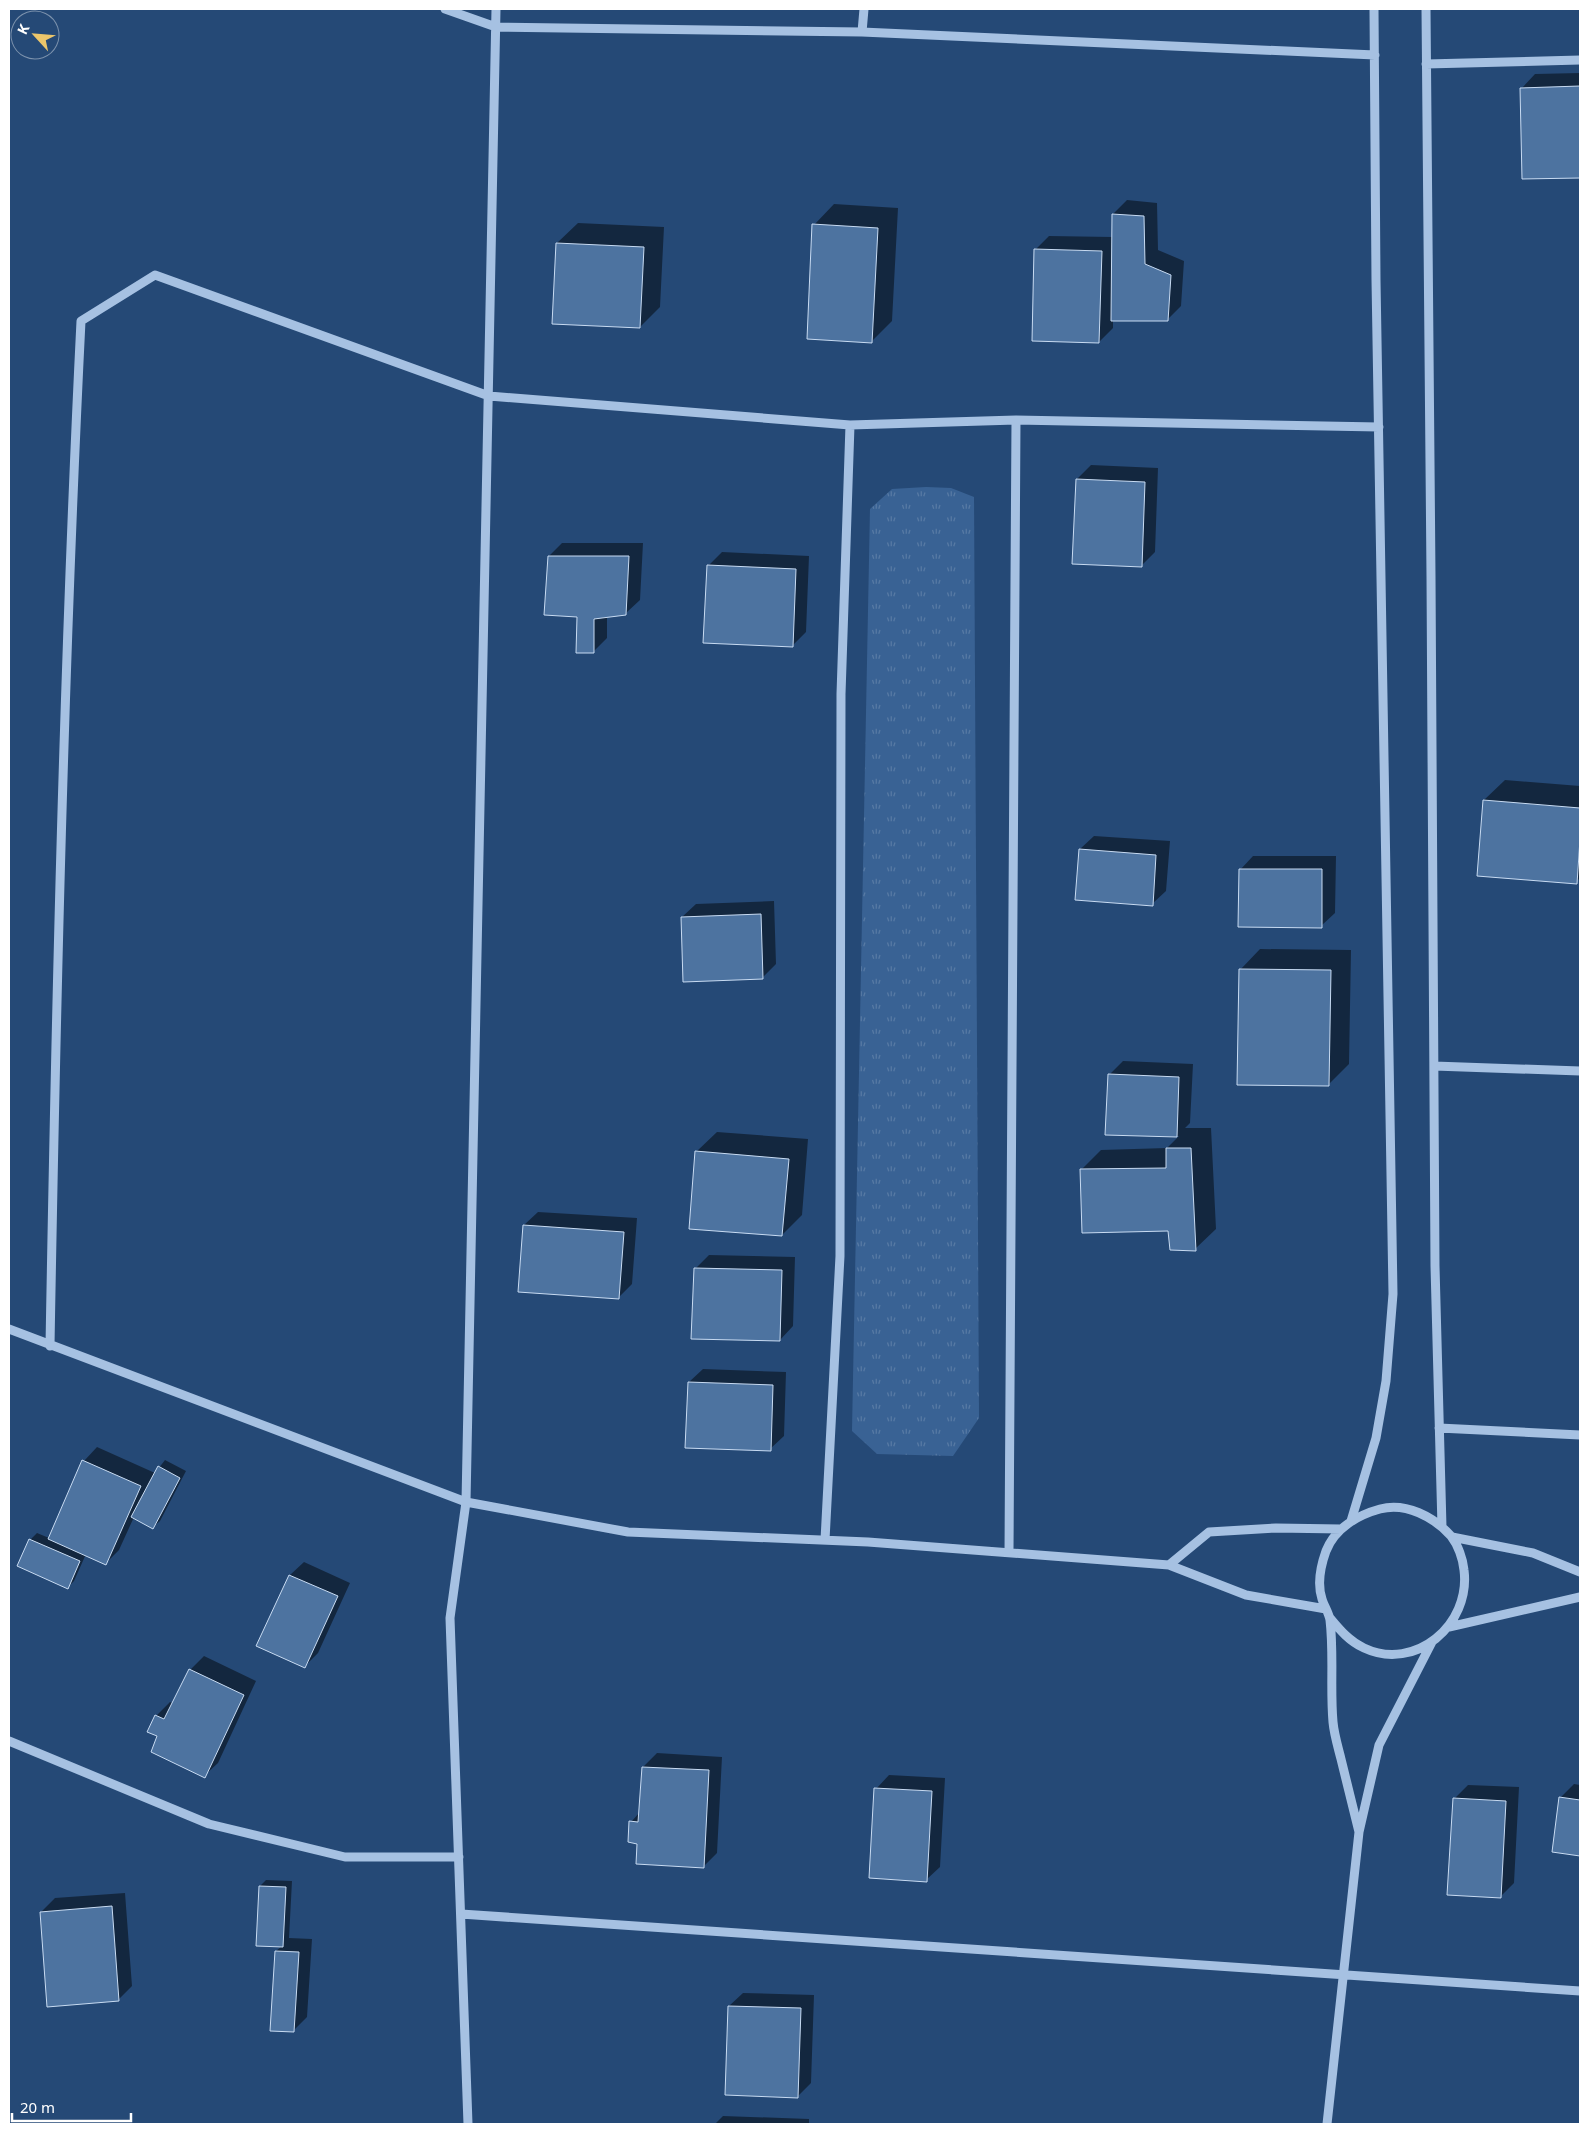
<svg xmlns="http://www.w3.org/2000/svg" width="1589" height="2133" font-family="'Noto Sans',sans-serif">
  <defs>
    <pattern id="park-tufts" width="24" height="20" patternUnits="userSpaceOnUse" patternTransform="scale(1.25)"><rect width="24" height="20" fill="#396294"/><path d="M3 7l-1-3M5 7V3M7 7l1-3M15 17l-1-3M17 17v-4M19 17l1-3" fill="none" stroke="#577aa4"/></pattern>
  </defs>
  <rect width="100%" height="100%" fill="#254976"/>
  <!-- park -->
  <path fill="url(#park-tufts)" d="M926,487l25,1 23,9 5,921 -26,38 -76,-2 -25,-23 18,-922 22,-20z"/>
  <!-- shadow -->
  <path fill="#0007" d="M1580,73v103l-56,2 -2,-90 13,-14z
    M1127,200l30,3 1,47 26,11 -3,45 -14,14h-54v8l-14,14 -63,-93 13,-13 64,1v-23z
    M834,204l64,4 -6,113 -20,20 -58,-116z
    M578,223l86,4 -4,80 -20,20 -83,-84z
    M1091,465l67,3 -3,84 -14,14 -64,-87z
    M562,543h81l-3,57 -14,13 -19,3v22l-14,14 -15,-36 -29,-60z
    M722,552l87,4 -3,76 -14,14 -84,-80z
    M1505,780l75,6v92l-4,4 -92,-82z
    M1094,836l76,5 -4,50 -14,13 -72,-55z
    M1253,856h83l-1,57 -14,13 -81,-56z
    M774,901l2,63 -13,13 -81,-60 14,-13z
    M1260,949l91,1 -2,114 -21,21 -88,-115z
    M1123,1061l70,3 -3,59 -5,5h26l5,101 -21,20 -26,-20 -88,-59 20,-20 66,-2 12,-12 -72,-2 2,-59z
    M717,1132l91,7 -6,76 -20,20 -86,-83z
    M538,1212l99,6 -5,66 -14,14 -94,-73z
    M709,1255l86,2 -2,69 -13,14 -85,-71z
    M703,1369l83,3 -2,64 -14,13 -81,-67z
    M97,1447l58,26 10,-13 21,11 -26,50 -7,6 -19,-10 -15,33 -13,13 -20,-9 -12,27 -7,7 -48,-22 12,-27 6,-6 12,5 35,-77z
    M304,1562l46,21 -32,70 -13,13 -47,-21 32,-70z
    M204,1656l52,25 -38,82 -14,13 -48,-60 14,-14 4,2 16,-34z
    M657,1753l65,4 -5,96 -14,14 -64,-24 -8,-21 9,-10 3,-45z
    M889,1775l56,3 -5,89 -14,13 -50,-91z
    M1574,1784l6,1v70l-27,-4 7,-53z
    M1468,1785l51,2 -5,96 -14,14 -46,-98z
    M266,1880l26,1 -3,57 23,1 -5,78 -14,14 -17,-80 6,-5 -22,-60z
    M125,1893l7,93 -14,14 -77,-88 14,-14z
    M743,1993l71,2 -3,88 -14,14 -68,-91z
    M723,2116l86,3v5h-94z"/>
  <!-- building -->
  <path fill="#4d73a0" stroke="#c8dbf2" d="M1580,86v92l-58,1 -2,-91z
    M1112,214l32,2 1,48 26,11 -3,46h-57z
    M812,224l66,4 -6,115 -65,-4z
    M556,243l88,4 -4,81 -88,-4z
    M1034,249l68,2 -3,92 -67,-2z
    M1076,479l69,3 -3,85 -70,-3z
    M548,556h81l-3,59 -32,4v34h-18l1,-36 -33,-2z
    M707,565l89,4 -3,78 -90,-4z
    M1483,800l97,8v31l-3,45 -100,-8z
    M1079,849l77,6 -3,51 -78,-6z
    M1239,869h83v59l-84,-1z
    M761,914l2,65 -80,3 -2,-65z
    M1239,969l92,1 -2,116 -92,-1z
    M1108,1074l71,3 -2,60 -72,-2z
    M1166,1148h25l5,103 -26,-1 -2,-19 -86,2 -2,-64 86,-1z
    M695,1151l94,8 -7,77 -93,-7z
    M523,1225l101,7 -5,67 -101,-7z
    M694,1268l88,2 -2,71 -89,-2z
    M688,1382l85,3 -2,66 -86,-3z
    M82,1460l59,26 -35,79 -58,-26z
    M158,1466l22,12 -27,51 -22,-12z
    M29,1539l51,22 -12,28 -51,-23z
    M289,1575l49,21 -33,72 -49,-22z
    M189,1669l55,26 -39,83 -54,-26 6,-16 -10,-4 8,-17 9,4z
    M642,1767l67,3 -5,98 -68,-4 1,-20 -9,-2 1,-21 9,1z
    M874,1788l58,3 -5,91 -58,-4z
    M1559,1797l21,3v56l-28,-4z
    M1453,1798l53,3 -5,97 -54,-3z
    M259,1886l27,1 -3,60 -27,-1z
    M112,1906l7,95 -72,6 -7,-95z
    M275,1951l24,1 -5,80 -24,-1z
    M728,2006l73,2 -3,90 -73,-3z"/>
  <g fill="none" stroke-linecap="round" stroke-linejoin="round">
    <!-- minor -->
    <path stroke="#a6c1e2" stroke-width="9" d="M445,9l51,18 366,5 513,23
      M1426,9l5,567 4,690 7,261
      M862,32l2,-23
      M1426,64l154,-4
      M1434,1066l146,5
      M9,1329l457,173 162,30 240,10 301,23 77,30 80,14
      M50,1346c6,-342 14,-684 31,-1025l74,-46 334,121 361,29
      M1439,1428l141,7
      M1351,1521l25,-83 10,-57 7,-87 -17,-1014 -2,-271
      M1452,1537l81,16 47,19
      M825,1540l15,-284 1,-562 9,-269 166,-5 363,7
      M1009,1552l7,-1132
      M1169,1565l40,-33 67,-4 65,1
      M1330,1618c10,12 19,23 34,30 51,24 107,-23 100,-78 -1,-11 -6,-25 -13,-34 -17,-19 -45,-34 -71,-27 -22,6 -45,19 -54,42 -5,14 -9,33 -4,48 2,7 7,14 8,21 4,34 0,68 3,102 1,12 5,25 8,37 6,24 12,49 18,73
      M1449,1627l131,-30
      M9,1741l200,83 136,33h114
      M461,1914l1119,77
      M468,2124l-18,-506 16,-116 30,-1493
      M1327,2124l32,-292 20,-87 53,-103"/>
  </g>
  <!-- border -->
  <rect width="1589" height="2133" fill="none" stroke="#ffffff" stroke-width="20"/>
  <!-- north arrow -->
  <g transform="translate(35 35) rotate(296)"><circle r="24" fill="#254976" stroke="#7c92ad"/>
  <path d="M0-4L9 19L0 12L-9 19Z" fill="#ecc66b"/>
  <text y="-8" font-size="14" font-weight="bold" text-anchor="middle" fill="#ffffff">K</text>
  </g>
  <!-- scale -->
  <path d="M12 2113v8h119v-8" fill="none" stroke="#ffffff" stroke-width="2.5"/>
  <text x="20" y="2113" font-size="15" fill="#ffffff" stroke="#254976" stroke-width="4" paint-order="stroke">20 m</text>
</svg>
